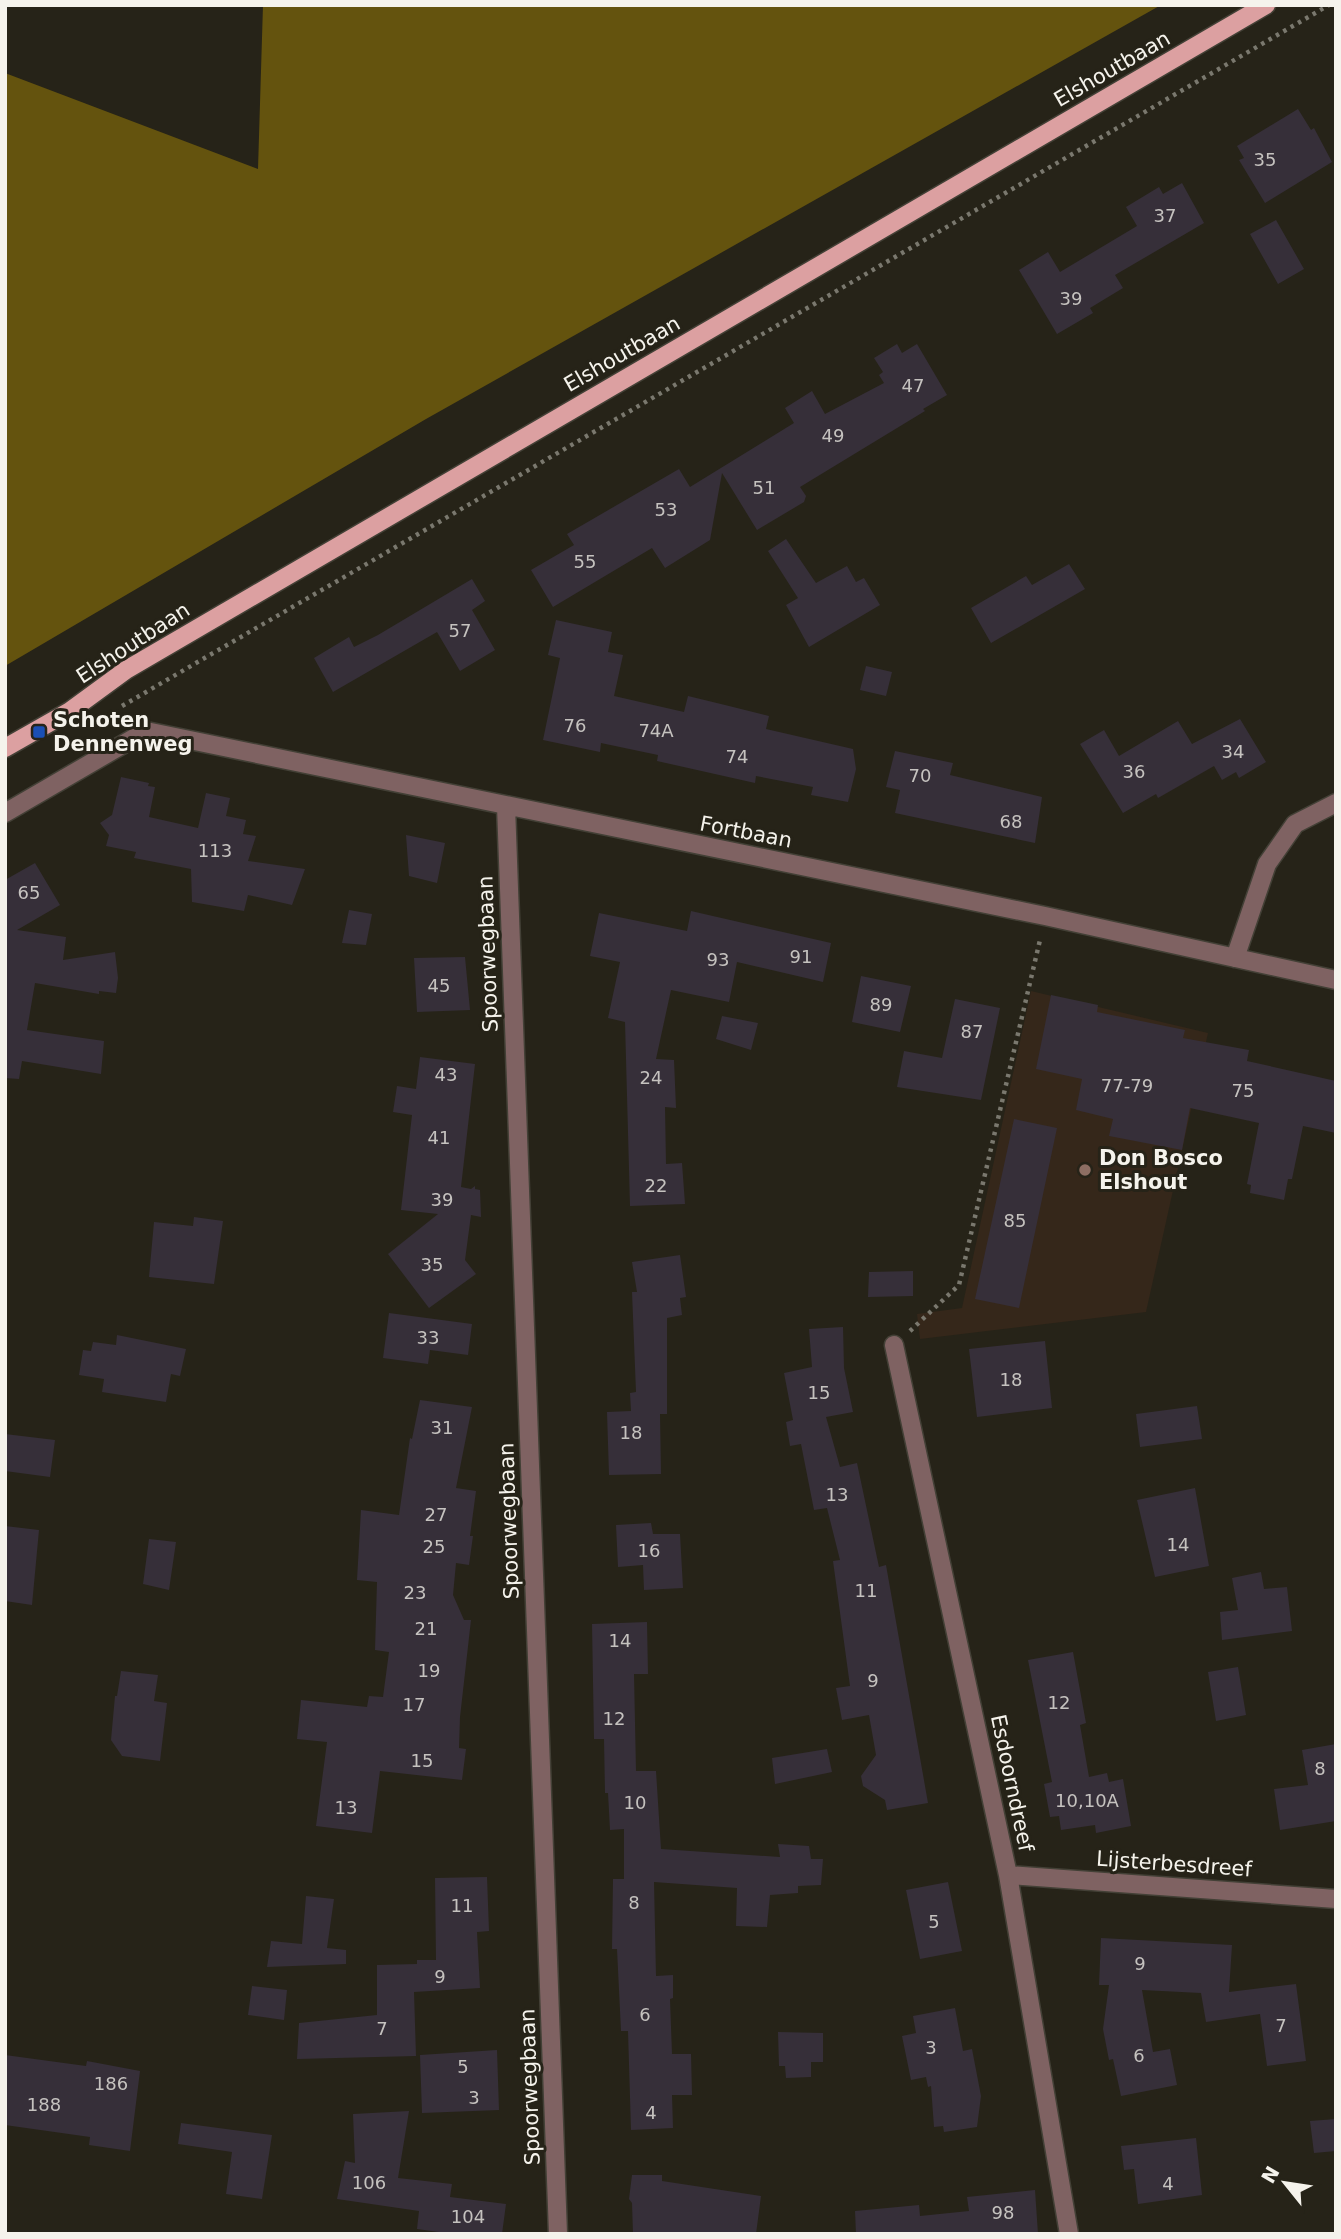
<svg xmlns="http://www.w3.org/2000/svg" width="1341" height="2239" font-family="'DejaVu Sans',sans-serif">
  <rect width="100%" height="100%" fill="#262318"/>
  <!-- education -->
  <path fill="#35271a" d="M1031,991l177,42 -62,279 -226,27 -3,-25 45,-6z"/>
  <!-- forest -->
  <path fill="#64530e" d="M263,5h898l-735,414 -421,247v-593l253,96z"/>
  <!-- building -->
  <path fill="#362f39" d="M1298,109l13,21 3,-2 18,34 -67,41 -26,-43 5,-2 -7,-12z
    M1182,183l22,40 -89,52 8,13 -33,20 3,5 -36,21 -38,-64 29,-18 12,20 77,-46 -11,-19 33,-20 4,7z
    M1276,220l28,49 -26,15 -28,-50z
    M897,344l5,9 15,-9 30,51 -24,14 2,2 -125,76 6,9 -2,6 -47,28 -35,-57 -12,67 -45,28 -13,-20 -99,59 -22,-37 43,-25 -7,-11 112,-65 11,18 104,-64 -9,-15 27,-17 13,23 59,-31 -5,-8 4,-3 -9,-14z
    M786,539l30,44 31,-17 9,16 8,-4 16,27 -71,42 -23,-42 12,-7 -30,-47z
    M1069,564l16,25 -94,54 -20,-35 55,-32 6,9z
    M472,579l13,22 -13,9 23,40 -35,21 -23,-39 -104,60 -19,-34 35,-21 5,10 24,-12z
    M556,620l56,12 -4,20 15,3 -9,41 70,16 4,-16 37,9 44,11 -3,13 87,20 3,20 -8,33 -37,-7 2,-8 -57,-11 -1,7 -98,-22 1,-6 -57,-12 -1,9 -57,-12 17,-82 -12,-3z
    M866,666l26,6 -6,24 -26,-6z
    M1240,719l26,43 -27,16 -3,-6 -14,8 -8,-14 -56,32 -2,-4 -33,19 -43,-69 24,-14 15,26 59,-35 14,23z
    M895,751l58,12 -3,12 92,22 -7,46 -140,-30 5,-23 -14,-3z
    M121,777l28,6 -1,3 7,1 -6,30 49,11 8,-35 24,5 -4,18 20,4 -3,14 13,2 -8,25 57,8 -13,36 -44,-10 -4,16 -52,-9 -1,-33 -57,-11 2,-6 -30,-6 3,-11 -9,-12 12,-8z
    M406,835l39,8 -8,40 -28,-7z
    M35,863l25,42 -43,25 49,7 -3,23 52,-8 3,26 -2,15 -17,-2v3l-64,-11 -8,47 77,11 -3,33 -79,-13 -3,18 -14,-1v-198z
    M349,910l23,4 -6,31 -24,-2z
    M691,911l140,32 -8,39 -86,-20 -8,40 -58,-12 -15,69 18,1 2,48 -11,-1 1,57 16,-1 3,41 -55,2 -5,-184 -17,-4 12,-56 -30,-6 9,-43 88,18z
    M465,957l5,53 -53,2 -3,-54z
    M861,976l50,10 -11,46 -48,-10z
    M1051,995l47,10 -1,7 88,18 -2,8 66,12 -2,11 89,20v52l-33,-7 -11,53h-4l-4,21 -34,-7 1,-8 -4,-1 12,-61 -69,-15 -8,42 -73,-14 4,-17 -37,-9 6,-31 -46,-10z
    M955,999l45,9 -19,92 -84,-13 7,-36 38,7z
    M722,1016l36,7 -7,27 -35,-11z
    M420,1057l55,7 -14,123 10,2 4,-3v3l5,1 1,27 -10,-2 -6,45 11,14 -47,34 -41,-54 50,-40 -37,-4 11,-95 -19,-3 4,-26 19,3z
    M1014,1119l43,9 -38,180 -44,-9z
    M194,1217l29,4 -9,63 -65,-7 5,-55 39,4z
    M680,1255l6,42 -6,1 2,17 -15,3v96h-7l1,60 -52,1 -2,-63 24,-1 -1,-18 6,-1 -4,-100h5l-5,-30z
    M913,1271v25l-45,1 1,-25z
    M389,1313l83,11 -4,31 -38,-5 -2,14 -45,-6z
    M843,1327l1,41 9,44 -27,5 14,50 17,-4 22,104 7,-2 42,238 -41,7 -2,-10 -22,-14 -2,-10 15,-21 -7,-40 -27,5 -6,-32 14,-2 -17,-125 7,-1 -13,-52 -13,2 -13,-66 -11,2 -4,-24 7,-2 -9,-47 28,-6 -3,-38z
    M117,1335l69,14 -6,27 -9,-2 -5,28 -64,-10 2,-13 -25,-4 4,-25 8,1 2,-9 23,3z
    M1045,1341l7,67 -75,9 -8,-68z
    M420,1400l52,7 -16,81 20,3 -6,45h3l-4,29 -13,-2 -3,32 11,25h7l-11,97 -1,31 7,1 -4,31 -82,-9 -8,62 -56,-7 11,-84 -30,-3 4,-39 66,7 2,-11 14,1 6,-45 -14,-2 2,-68 -20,-2 4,-70 38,5 11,-77 2,1z
    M1197,1406l5,33 -62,8 -4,-33z
    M5,1434l50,6 -5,37 -45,-6z
    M1195,1488l14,78 -54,11 -18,-77z
    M651,1523l2,11h27l3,54 -39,2 -1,-25 -25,2 -2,-42z
    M5,1526l34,4 -7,75 -27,-4z
    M149,1539l27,3 -7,48 -26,-6z
    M1261,1572l3,17 23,-2 5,44 -70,9 -2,-28 18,-2 -6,-32z
    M647,1622l1,52h-14l2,97h20l5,78 119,8 -2,-13 31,2 2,13h12l-2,26 -23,1v7l-28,2 -3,32 -31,-1 1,-38 -83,-6 2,94 17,-1v23l-3,1 2,55h19l1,41h-20l1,33 -42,2 -3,-99h-7l-4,-82h-5l1,-70h11v-50l-14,1 -2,-37h-3l-1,-54h-10l-2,-115z
    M1073,1652l13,71 -6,2 9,52 18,-4 2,9 14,-3 8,47 -35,7 -1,-8 -34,5 -2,-14 -9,1 -6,-33 8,-2 -24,-122z
    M1238,1667l8,48 -30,6 -8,-49z
    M121,1671l37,4 -4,26 13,2 -7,58 -38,-5 -11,-16 4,-44h2z
    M1336,1744v77l-56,9 -6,-41 34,-4 -6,-35z
    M827,1749l5,23 -57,12 -3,-26z
    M487,1877l2,54 -12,1 3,56 -66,4 2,64 -119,3 2,-36 78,-8v-50l40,-1v-4h19l-1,-82z
    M948,1882l14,69 -42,8 -14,-69z
    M306,1896l28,3 -7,49 19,2v14l-79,3 4,-26 31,3z
    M1101,1938l131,7 -3,47 67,-8 10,77 -39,5 -7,-52 -54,8 -5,-29 -59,-3 11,62 17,-3 7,36 -56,11 -8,-37 -4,1 -6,-31 6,-44h-10z
    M252,1986l35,4 -3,30 -36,-5z
    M955,2008l8,43 9,-2 9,47 -4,31 -33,5 -1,-6 -9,1 -3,-41 -3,1 -2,-10 -15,3 -9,-44 14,-3 -3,-17z
    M778,2032l45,1v29h-12v15l-25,1 -1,-12h-6z
    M497,2050l2,60 -77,3 -2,-58z
    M5,2055l81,11 1,-5 53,10 -10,80 -41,-6 1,-8 -85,-12z
    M409,2111l-11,67 54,6 -2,13 56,7 -4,30h-49l-36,-5 2,-18 -82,-12 8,-38 10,2 -2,-49z
    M1336,2119v32l-22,2 -4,-32z
    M181,2123l91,12 -10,64 -36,-5 6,-42 -54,-8z
    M1196,2138l6,57 -64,9 -4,-35 -10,1 -3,-24z
    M632,2175h30v6l99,15 -5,38h-123l-1,-31 -3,-4z
    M1035,2190l3,44h-182l-1,-23 64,-6 1,11 49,-5 -2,-14z"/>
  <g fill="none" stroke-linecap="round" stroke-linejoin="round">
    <!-- minor casing -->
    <g stroke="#434036" stroke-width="21">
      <path id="minor" d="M506,806l52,1428
        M5,813l141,-82 899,185 291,64
        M1235,958l32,-94 28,-40 41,-21
        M894,1345l114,530 61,359
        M1008,1875l328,24"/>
    </g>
    <!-- major casing -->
    <g stroke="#434036" stroke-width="21">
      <path id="major" d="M5,748l65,-37 56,-41 1140,-665"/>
    </g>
    <!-- path -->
    <path stroke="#7a786e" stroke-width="4.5" stroke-dasharray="3.5 5" stroke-linecap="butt" d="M122,706l1207,-701
      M910,1331l49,-46 81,-345"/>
    <!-- minor -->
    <use href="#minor" stroke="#7f6262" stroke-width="18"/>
    <!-- major -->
    <use href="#major" stroke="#dca0a1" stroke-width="18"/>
  </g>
  <!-- markers -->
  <rect fill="#1a4fb4" stroke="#262318" stroke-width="2.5" x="32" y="725" width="14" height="14" rx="3.5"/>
  <circle fill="#8d6e63" stroke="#262318" stroke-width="2.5" cx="1085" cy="1170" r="7"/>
  <g text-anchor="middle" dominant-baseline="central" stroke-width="6" stroke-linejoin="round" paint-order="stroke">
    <!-- number labels -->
    <g font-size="18" fill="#c5c2bf">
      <text x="1265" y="159">35</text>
      <text x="1165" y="215">37</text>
      <text x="1071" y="298">39</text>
      <text x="913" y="385">47</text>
      <text x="833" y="435">49</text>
      <text x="764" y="487">51</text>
      <text x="666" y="509">53</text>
      <text x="585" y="561">55</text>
      <text x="460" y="630">57</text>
      <text x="575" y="725">76</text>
      <text x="656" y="730">74A</text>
      <text x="1233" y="751">34</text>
      <text x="737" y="756">74</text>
      <text x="1134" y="771">36</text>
      <text x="920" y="775">70</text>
      <text x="1011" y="821">68</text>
      <text x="215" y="850">113</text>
      <text x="29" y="892">65</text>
      <text x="801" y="956">91</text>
      <text x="718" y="959">93</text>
      <text x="439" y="985">45</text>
      <text x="881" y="1004">89</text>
      <text x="972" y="1031">87</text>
      <text x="446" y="1074">43</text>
      <text x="651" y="1077">24</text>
      <text x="1127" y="1085">77-79</text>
      <text x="1243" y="1090">75</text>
      <text x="439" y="1137">41</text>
      <text x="656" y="1185">22</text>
      <text x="442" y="1199">39</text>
      <text x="1015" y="1220">85</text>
      <text x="432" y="1264">35</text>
      <text x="428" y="1337">33</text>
      <text x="1011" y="1379">18</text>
      <text x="819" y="1392">15</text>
      <text x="442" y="1427">31</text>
      <text x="631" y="1432">18</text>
      <text x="837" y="1494">13</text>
      <text x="436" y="1514">27</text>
      <text x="1178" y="1544">14</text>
      <text x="434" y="1546">25</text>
      <text x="649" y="1550">16</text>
      <text x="866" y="1590">11</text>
      <text x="415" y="1592">23</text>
      <text x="426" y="1628">21</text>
      <text x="620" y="1640">14</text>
      <text x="429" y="1670">19</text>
      <text x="873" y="1680">9</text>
      <text x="1059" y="1702">12</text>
      <text x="414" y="1704">17</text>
      <text x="614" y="1718">12</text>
      <text x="422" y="1760">15</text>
      <text x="1320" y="1768">8</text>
      <text x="1087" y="1800">10,10A</text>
      <text x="635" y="1802">10</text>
      <text x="346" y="1807">13</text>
      <text x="634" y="1902">8</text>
      <text x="462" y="1905">11</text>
      <text x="934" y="1921">5</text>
      <text x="1140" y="1963">9</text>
      <text x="440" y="1976">9</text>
      <text x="645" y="2014">6</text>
      <text x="1281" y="2025">7</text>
      <text x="382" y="2028">7</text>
      <text x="931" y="2047">3</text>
      <text x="1139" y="2055">6</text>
      <text x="463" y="2066">5</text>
      <text x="111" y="2083">186</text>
      <text x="474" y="2097">3</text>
      <text x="44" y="2104">188</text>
      <text x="651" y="2112">4</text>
      <text x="369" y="2182">106</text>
      <text x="1168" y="2183">4</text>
      <text x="1003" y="2212">98</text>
      <text x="468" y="2216">104</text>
    </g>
    <!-- street labels -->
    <g font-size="21" fill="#f5f3ec" stroke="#262318">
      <text transform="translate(1112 69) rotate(-30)">Elshoutbaan</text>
      <text transform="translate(622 354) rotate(-30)">Elshoutbaan</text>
      <text transform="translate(133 643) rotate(-33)">Elshoutbaan</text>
      <text transform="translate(746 832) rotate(11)">Fortbaan</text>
      <text transform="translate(488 954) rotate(-92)">Spoorwegbaan</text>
      <text transform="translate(509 1521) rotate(-92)">Spoorwegbaan</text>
      <text transform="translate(1012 1783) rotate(78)">Esdoorndreef</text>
      <text transform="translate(1174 1864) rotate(4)">Lijsterbesdreef</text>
      <text transform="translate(530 2087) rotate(-92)">Spoorwegbaan</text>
    </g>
    <!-- poi labels -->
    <g font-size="21" font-weight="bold" fill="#f5f3ec" stroke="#262318" text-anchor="start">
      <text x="53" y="720">Schoten<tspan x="53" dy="24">Dennenweg</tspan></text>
      <text x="1099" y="1158">Don Bosco<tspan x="1099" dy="24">Elshout</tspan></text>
    </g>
  </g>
  <!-- border -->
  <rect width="1341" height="2239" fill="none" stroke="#f5f3ec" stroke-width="14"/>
  <!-- north arrow -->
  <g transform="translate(1285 2183) rotate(300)" stroke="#262318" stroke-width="5" paint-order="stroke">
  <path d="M0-5L12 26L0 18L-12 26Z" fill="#f5f3ec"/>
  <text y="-10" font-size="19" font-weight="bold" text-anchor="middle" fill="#f5f3ec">N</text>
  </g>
</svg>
